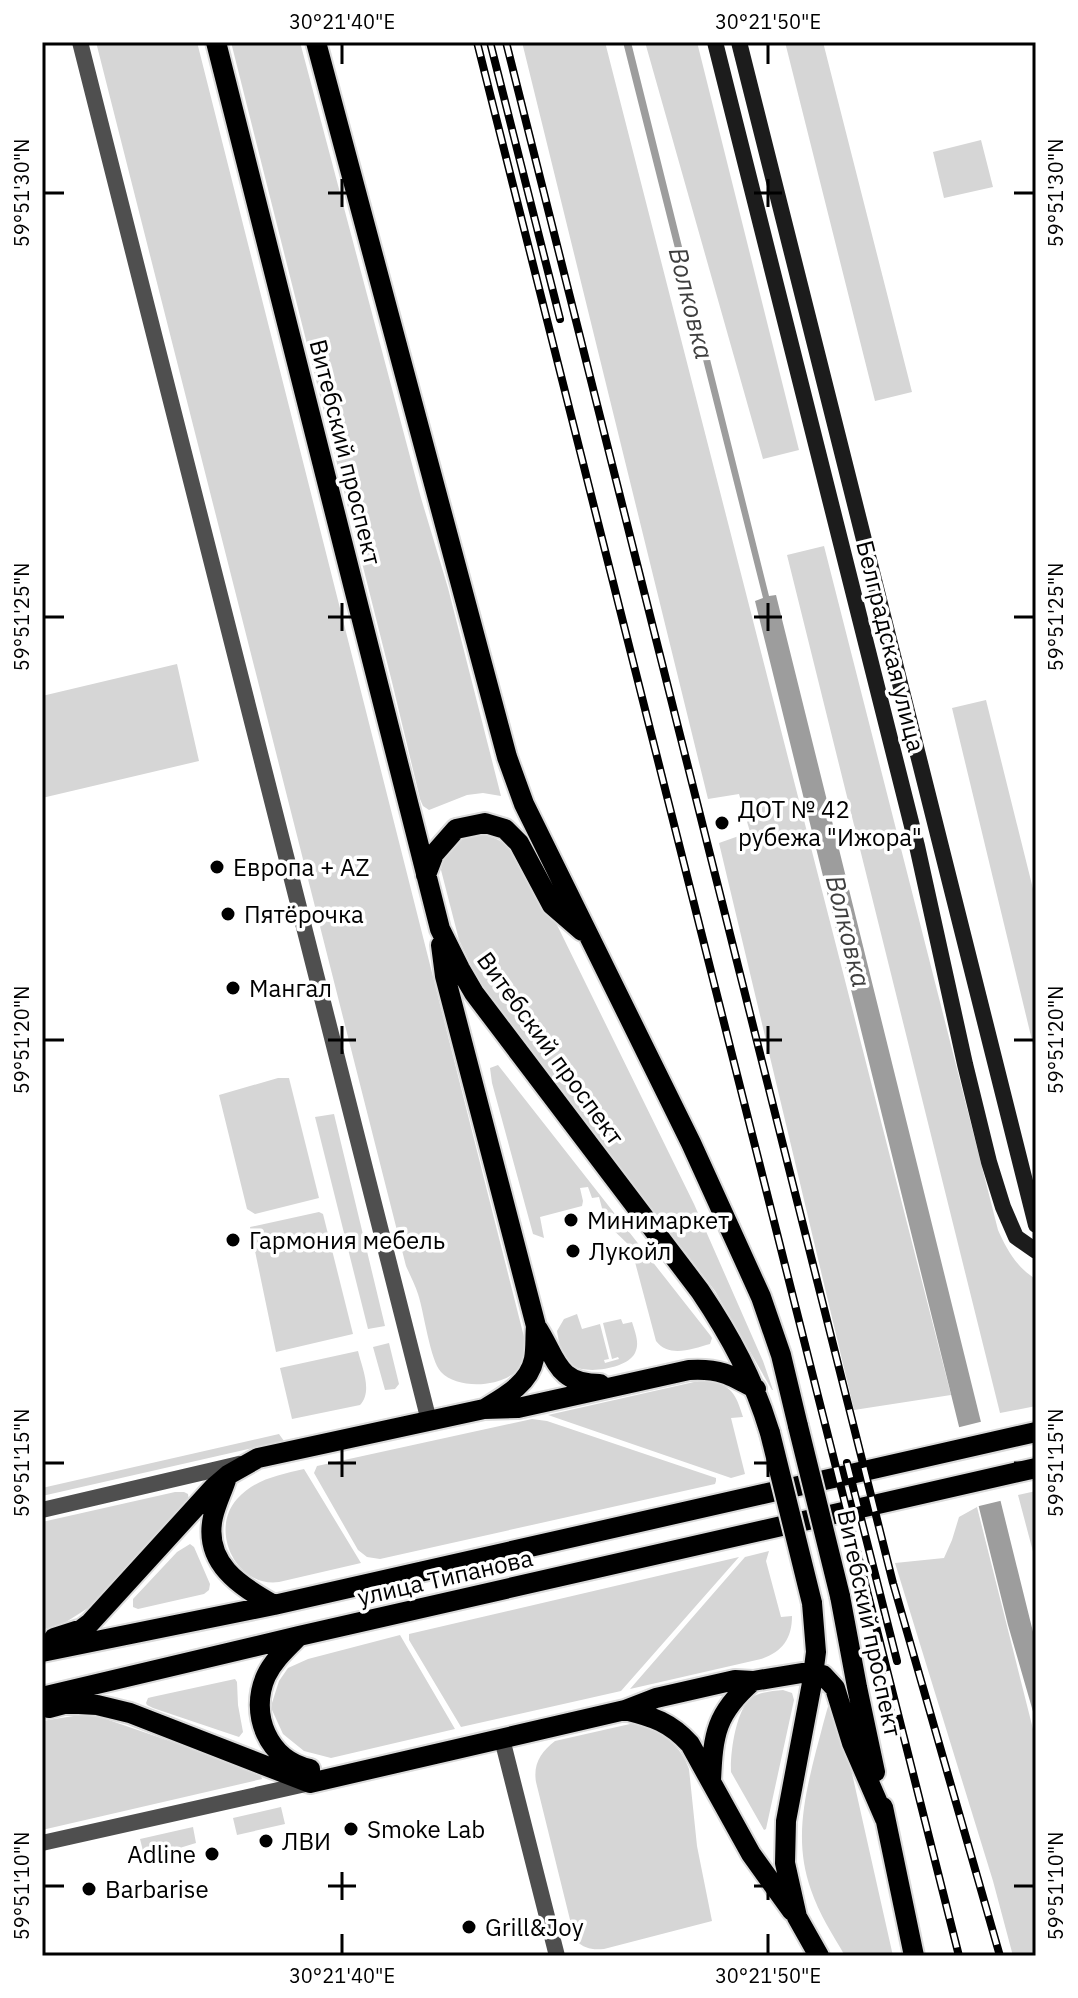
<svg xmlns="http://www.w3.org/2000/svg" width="1078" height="1998" font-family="'IBM Plex Sans',sans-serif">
  <rect width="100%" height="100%" fill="#fff"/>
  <!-- green -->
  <path fill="#d6d6d6" d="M96,42h101l327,1295c2,8 4,16 0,24 -11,26 -64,31 -83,11 -11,-12 -17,-60 -23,-78 -3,-9 -8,-19 -12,-28z
    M231,42h69l121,456 27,90 53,208 -18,-3 -16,2 -38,15 -6,-4 -3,-7 -28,-117z
    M522,42h83l346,1353 -97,15 -135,-567 31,-11 -11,-38 -31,5z
    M645,42h52l102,408 -36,9z
    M785,42h38l89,350 -37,9z
    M981,140l12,47 -49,11 -11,-46z
    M824,546l174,684c9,20 19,38 38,49v127l-36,7 -213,-858z
    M177,664l22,97 -157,37v-102z
    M986,700l50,201v156l-84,-349z
    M477,834c28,3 39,19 55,40l162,330 69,157 10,29h-1l-57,-99 -208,-270 -29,-41 -19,-40 -18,-70c3,-19 17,-34 36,-36z
    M498,1065l212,270 2,3 -2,6c-18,5 -41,14 -54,-3l-25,-94 -25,-24 -7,-26 -7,1 -4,-11 -8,1 3,13 -1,5 -42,11 4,21 -11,-4 -41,-151 -2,-15z
    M278,1078h11l30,120 -64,16 -8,-5 -28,-114z
    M334,1114l51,212 -17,3 -53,-212z
    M319,1212l4,2 30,120 -77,18 -26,-125z
    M577,1314l5,15 18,-5 9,35 -5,1 1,3 14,-4 -1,-2 -6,2 -9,-36 18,-4 2,5 9,-2c3,10 8,21 3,31 -8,16 -50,22 -63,12 -11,-8 -13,-22 -15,-34l7,-12z
    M389,1343l10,41 -4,5 -10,1 -12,-43z
    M358,1351c4,17 15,40 2,54l-68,14 -12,-51z
    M707,1381c24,3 29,13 36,36l-12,1 14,56 -14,4 -183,-63 146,-33z
    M532,1419l15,2 169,57v3l-1,3 -335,75 -13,-2 -9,-7 -44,-77 3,-7z
    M279,1434l5,7 -242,55v-8z
    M304,1469l57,94 -82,19c-43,6 -70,-52 -42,-83 18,-20 42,-24 67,-30z
    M1036,1491v72l-18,-68z
    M175,1492h9l4,2 1,8 -101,106 -22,14 -24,8v-108z
    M977,1507l59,234v215h-23l-20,-75 -98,-318 49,-5 8,-18 7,-23z
    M190,1544l4,3 16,37 -1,6 -5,4 -66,15 -5,-2v-8l44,-47z
    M769,1551l-3,10 15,56 11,-1c0,23 -10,36 -31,43l-131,30 115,-132z
    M739,1557l-118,134 -160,36 -52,-87v-6z
    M400,1635l55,94 -124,29 -27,-7 -21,-17 -11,-24v-7l7,-22 9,-13 20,-9z
    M235,1679l2,3 1,23 5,27 -4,5 -86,-29 -6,-3 -1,-2 2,-5 4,-1z
    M783,1690l9,3 2,7 -28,129 -2,1 -33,-58c-1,-19 5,-62 20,-74 8,-6 22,-7 32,-8z
    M831,1697l5,5 57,254h-48c-12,-21 -26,-42 -34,-66 -17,-48 -7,-91 5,-139 5,-18 9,-36 15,-54z
    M80,1715l20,2 154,53 6,2 2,7 -220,51v-109z
    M641,1723c22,11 40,22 48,46l8,77 15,75 -108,28c-12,1 -19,0 -29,-9l-39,-158c-3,-18 5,-30 19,-41l75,-17z
    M281,1807l4,17 -48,11 -4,-17z
    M193,1827l3,16 -23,7 -29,5 -4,-16z"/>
  <!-- water -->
  <path fill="#9d9d9d" d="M623,42h8l138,554 7,-1 260,1049v78l-28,-97 -253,-1024 8,-3z"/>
  <!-- pier -->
  <path fill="#fff" d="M984,1421l20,79 -29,7 -19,-79z"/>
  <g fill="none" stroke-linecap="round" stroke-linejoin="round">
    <!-- primary casing -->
    <g stroke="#dbdbdb" stroke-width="24">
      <path id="primary" d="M216,42l224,887 20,40 14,24 226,298c31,46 54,89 70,142
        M316,42l191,715 17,47 167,339 70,154 20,58 17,71
        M426,875l8,-21 22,-25 29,-6 20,6 14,14 33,62 30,26
        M441,945l4,31 91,350c21,31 19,58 64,58
        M484,1409c20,-12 45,-25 50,-50 2,-11 1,-22 2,-33
        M226,1480c-4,12 -10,24 -13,37 -10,46 27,69 61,88
        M840,1596l17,91 18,85
        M812,1603l4,49 -4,31 -26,138 -1,42 12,54 22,39
        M54,1638l28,-9 8,-6 124,-136 14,-12 30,-17 226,-49 34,-1 171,-38c30,-2 42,5 67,19
        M297,1638c-12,12 -24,23 -31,38 -17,38 2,84 44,93
        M42,1652l232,-47 762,-173
        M42,1697l257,-61 737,-168
        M49,1708l15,-4h15l18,1 33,8 180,70 315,-73 31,-12 79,-18 18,1 55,-9 15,3 12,13 17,55 33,76
        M625,1710c28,7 45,12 65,34l61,110 41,57
        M711,1781c2,-47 5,-68 42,-100
        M883,1807l31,149"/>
    </g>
    <!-- street -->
    <path stroke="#4f4f4f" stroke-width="16" d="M80,42l349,1379
      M42,1510l197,-46
      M502,1739l55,217
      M42,1843l268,-60"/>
    <!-- secondary -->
    <path stroke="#1c1c1c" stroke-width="16" d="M715,42l202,804 48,218 24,98 14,45 13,30 20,14
      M739,42l297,1183"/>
    <!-- primary -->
    <use href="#primary" stroke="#000" stroke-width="20"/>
    <!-- rail casing -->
    <g stroke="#000" stroke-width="8">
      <path id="rail" d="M477,42l482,1914
        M490,42l70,277
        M506,42l387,1541 107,373
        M847,1463l50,198"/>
    </g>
    <!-- rail -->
    <use href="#rail" stroke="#fff" stroke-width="5" stroke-dasharray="15" stroke-linecap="butt"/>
    <!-- primary-bridge casing -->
    <g stroke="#dbdbdb" stroke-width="24" stroke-linecap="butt">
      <path id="primary-bridge" d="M798,1426l42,170
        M770,1433l42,170"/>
    </g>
    <!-- primary-bridge -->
    <use href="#primary-bridge" stroke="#000" stroke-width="20"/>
  </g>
  <!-- ticks -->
  <path fill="none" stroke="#000" stroke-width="3" d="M342,44v20M768,44v20M342,179v28M768,179v28M44,193h20M328,193h28M754,193h28M1014,193h20M342,603v28M768,603v28M44,617h20M328,617h28M754,617h28M1014,617h20M342,1026v28M768,1026v28M44,1040h20M328,1040h28M754,1040h28M1014,1040h20M342,1449v28M768,1449v28M44,1463h20M328,1463h28M754,1463h28M1014,1463h20M342,1872v28M768,1872v28M44,1886h20M328,1886h28M754,1886h28M1014,1886h20M342,1934v20M768,1934v20"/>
  <!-- markers -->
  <g fill="#000" stroke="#fff" stroke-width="3">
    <circle cx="722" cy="823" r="8"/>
    <circle cx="217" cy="867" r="8"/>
    <circle cx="228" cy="914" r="8"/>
    <circle cx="233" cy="988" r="8"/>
    <circle cx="571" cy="1220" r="8"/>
    <circle cx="233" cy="1240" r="8"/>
    <circle cx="573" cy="1251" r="8"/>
    <circle cx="351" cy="1829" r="8"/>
    <circle cx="266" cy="1841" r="8"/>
    <circle cx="212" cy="1854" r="8"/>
    <circle cx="89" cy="1889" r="8"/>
    <circle cx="469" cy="1927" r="8"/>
  </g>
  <g text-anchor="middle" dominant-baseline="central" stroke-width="7" stroke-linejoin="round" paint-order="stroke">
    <!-- street labels -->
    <g font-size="24" fill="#000" stroke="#fff">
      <text transform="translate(346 452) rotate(76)">Витебский проспект</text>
      <text transform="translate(891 646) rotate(76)">Белградская улица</text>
      <text transform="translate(551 1048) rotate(54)">Витебский проспект</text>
      <text transform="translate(445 1577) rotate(-13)">улица Типанова</text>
      <text transform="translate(870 1623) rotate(78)">Витебский проспект</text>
    </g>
    <!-- poi labels -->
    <g font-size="24" fill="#000" stroke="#fff" text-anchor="start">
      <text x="738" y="809">ДОТ № 42<tspan x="738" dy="28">рубежа "Ижора"</tspan></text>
      <text x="233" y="867">Европа + AZ</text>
      <text x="244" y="914">Пятёрочка</text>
      <text x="249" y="988">Мангал</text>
      <text x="587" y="1220">Минимаркет</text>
      <text x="249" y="1240">Гармония мебель</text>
      <text x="589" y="1251">Лукойл</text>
      <text x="367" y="1829">Smoke Lab</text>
      <text x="282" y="1841">ЛВИ</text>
      <text x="196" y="1854" text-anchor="end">Adline</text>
      <text x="105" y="1889">Barbarise</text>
      <text x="485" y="1927">Grill&amp;Joy</text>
    </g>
    <!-- water labels -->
    <g font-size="26" font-style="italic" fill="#3e3e3e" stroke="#fff">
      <text transform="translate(692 303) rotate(76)">Волковка</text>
      <text transform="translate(849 931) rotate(76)">Волковка</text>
    </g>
  </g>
  <!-- border -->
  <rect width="1078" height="1998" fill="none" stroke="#ffffff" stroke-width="88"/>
  <rect x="44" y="44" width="990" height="1910" fill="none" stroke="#000" stroke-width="3"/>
  <g font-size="20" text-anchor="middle" fill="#000">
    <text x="342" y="29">30°21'40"E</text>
    <text x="768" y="29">30°21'50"E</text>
    <text transform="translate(22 193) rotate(-90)" y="7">59°51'30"N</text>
    <text transform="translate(1056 193) rotate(-90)" y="7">59°51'30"N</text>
    <text transform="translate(22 617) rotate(-90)" y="7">59°51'25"N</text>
    <text transform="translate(1056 617) rotate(-90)" y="7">59°51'25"N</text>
    <text transform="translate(22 1040) rotate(-90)" y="7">59°51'20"N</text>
    <text transform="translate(1056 1040) rotate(-90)" y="7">59°51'20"N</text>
    <text transform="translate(22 1463) rotate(-90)" y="7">59°51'15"N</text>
    <text transform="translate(1056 1463) rotate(-90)" y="7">59°51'15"N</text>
    <text transform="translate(22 1886) rotate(-90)" y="7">59°51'10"N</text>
    <text transform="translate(1056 1886) rotate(-90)" y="7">59°51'10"N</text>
    <text x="342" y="1983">30°21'40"E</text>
    <text x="768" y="1983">30°21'50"E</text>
  </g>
</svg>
